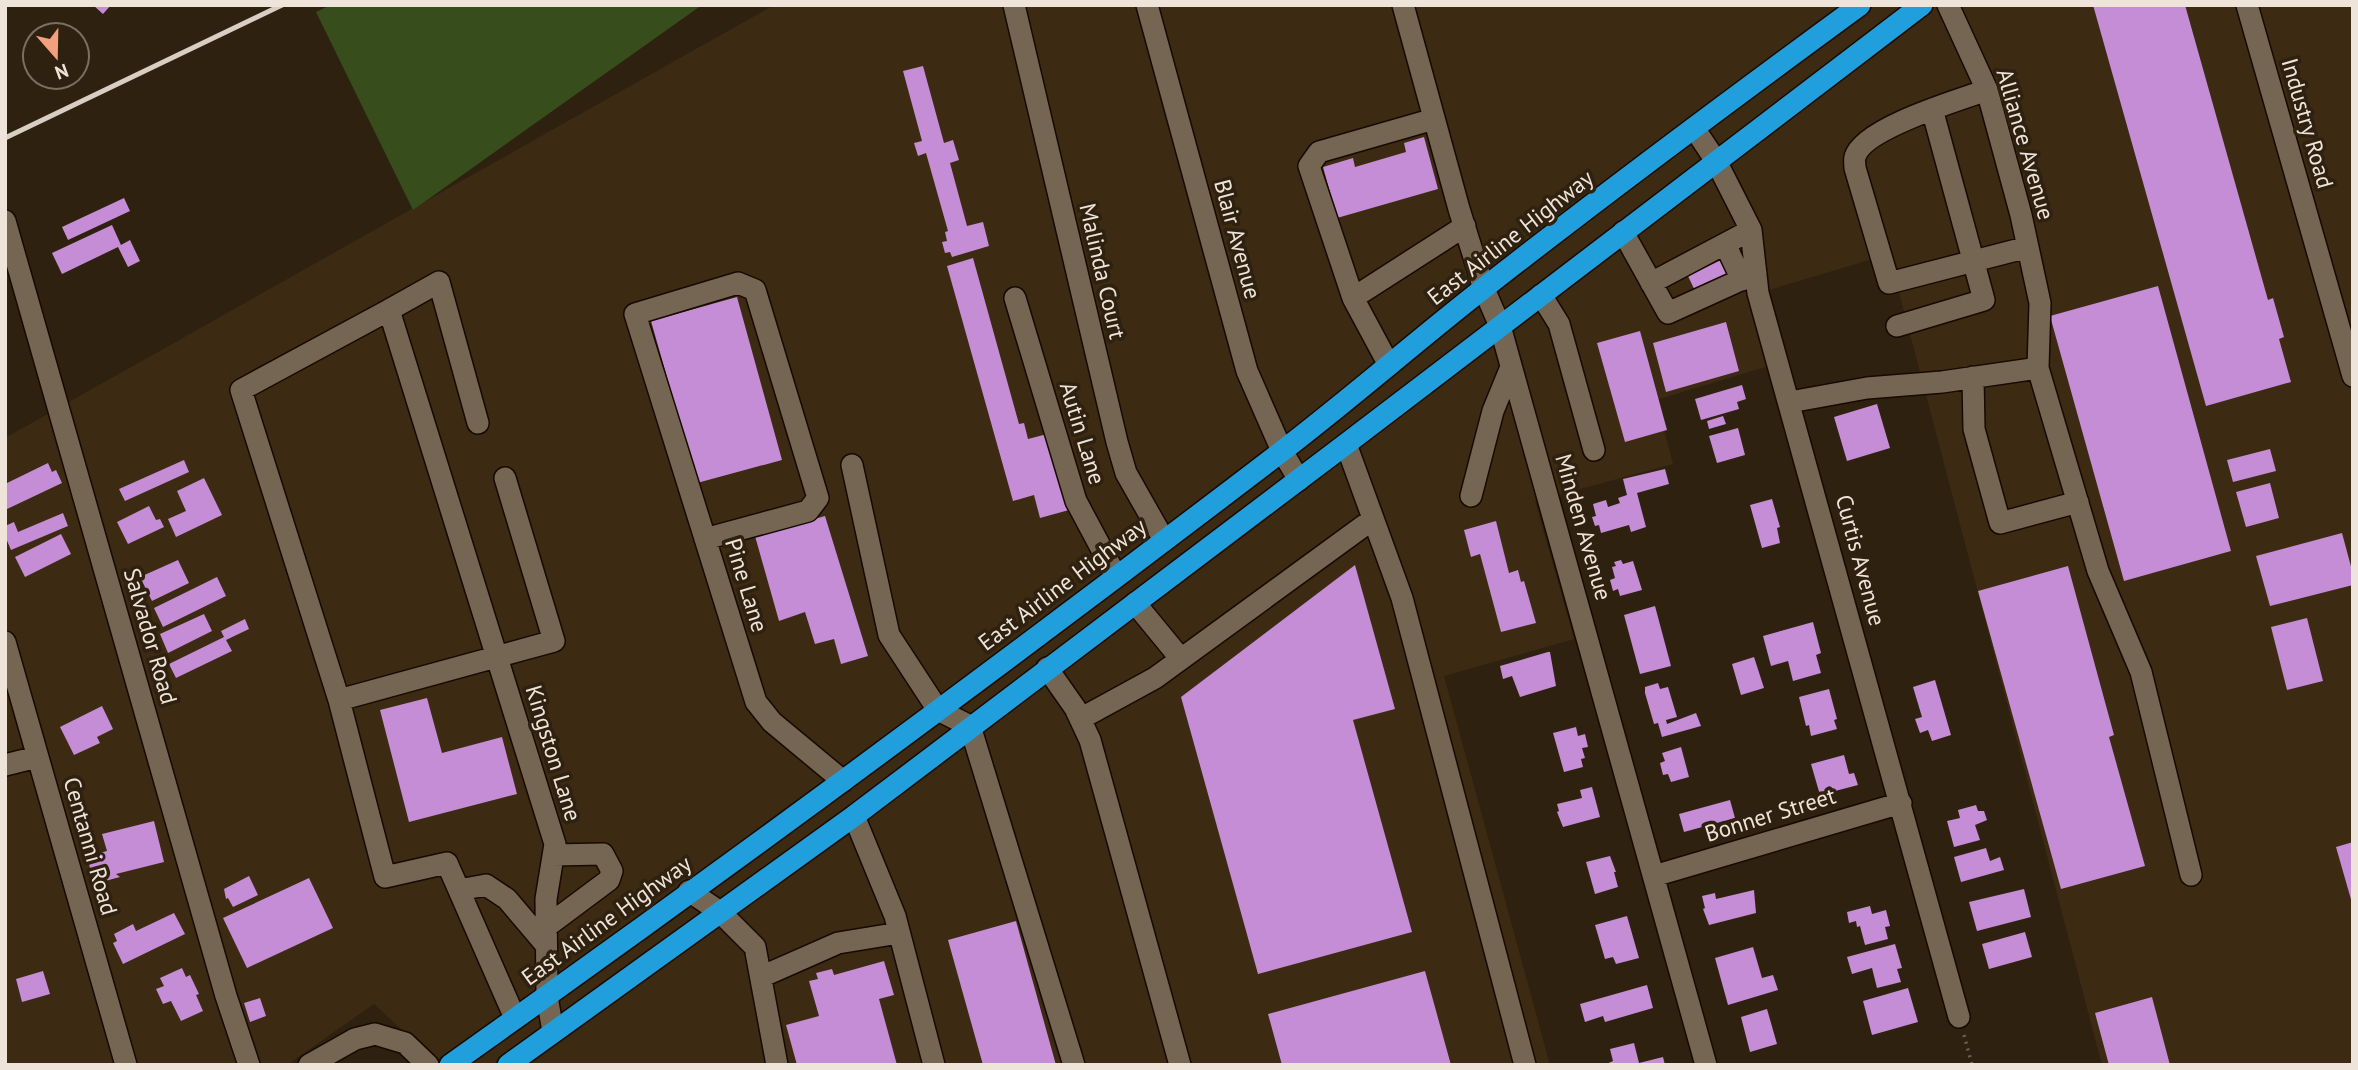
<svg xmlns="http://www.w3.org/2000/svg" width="2358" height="1070" font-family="'PT Sans',sans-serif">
  <rect width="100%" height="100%" fill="#2f2110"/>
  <!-- built -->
  <path fill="#3c2a13" d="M774,5h1579v1060h-251l-213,-811 -130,39 13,72 -116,35 17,64 -138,37 39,138 -130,37 106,389h-1110l-66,-61 -87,61h-282v-627z"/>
  <!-- green -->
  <path fill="#374d1c" d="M331,5h371l-289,205 -97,-198z"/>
  <!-- building -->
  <path fill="#c48dd5" d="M93,5h18l-8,9z
    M2093,5h92l83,295 5,-2 11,39 -5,2 12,43 -85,24z
    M923,66l21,77 9,-3 6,20 -9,3 17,63 16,-4 6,24 -37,11 -2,-5 -5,1 -3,-11 5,-1 -2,-9 3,-1 -22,-78 -8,3 -4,-13 8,-2 -19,-70z
    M1424,137l14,52 -101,29 -14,-51 30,-9 2,9 51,-15 -2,-9z
    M124,198l6,13 -62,29 -6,-13z
    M112,225l9,20 9,-5 10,21 -12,6 -10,-20 -56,27 -10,-21z
    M973,258l46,166 5,-1 4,16 23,-6 18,77 -29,8 -6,-23 -21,6 -66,-235z
    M1725,258l8,17 -37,18 -8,-17z
    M2158,286l73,265 -107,30 -74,-265z
    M737,297l45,163 -85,23 -46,-162z
    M1726,322l13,49 -73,21 -13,-49z
    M1640,331l27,99 -42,12 -28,-99z
    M1742,385l4,14 -9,3 2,7 -38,11 -6,-21z
    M1877,404l13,44 -43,13 -13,-44z
    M1723,416l3,8 -17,5 -2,-8z
    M1738,428l7,27 -28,8 -8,-27z
    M2270,449l6,22 -43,11 -6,-22z
    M184,460l5,12 -64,29 -6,-12z
    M48,463l4,9 4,-2 6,13 -57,27v-22l2,-1 -2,-3z
    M1665,469l4,15 -32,9 9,34 -15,5 -2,-7 -28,8 -2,-8 -4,1 -3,-9 4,-1 -3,-12 13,-4 2,7 12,-4 -2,-5 9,-3 -4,-16z
    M204,478l18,37 -46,22 -8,-18 18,-8 -9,-20z
    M2270,483l9,35 -33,9 -10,-35z
    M1772,499l8,28 -3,1 3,15 -18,5 -12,-43z
    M149,506l7,14 4,-1 4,8 -36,17 -11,-22z
    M63,513l5,13 -57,24 -6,-14v-10l9,-4 4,10z
    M825,516l43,140 -27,8 -7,-25 -19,5 -10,-32 -26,9 -24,-85z
    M1496,521l13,52 9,-3 3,12 3,-1 12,42 -35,9 -21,-78 -9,3 -7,-27z
    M2342,533l11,41v11l-83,21 -14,-50z
    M61,534l10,20 -46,23 -10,-20z
    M178,560l11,23 -37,18 -12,-24z
    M1621,560l2,4 10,-3 9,29 -22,6 -2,-7 -5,2 -3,-11 5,-2 -3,-11 4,-1 -2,-4z
    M1355,565l40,144 -42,11 59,212 -154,42 -77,-277z
    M2068,566l46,169 -5,2 36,129 -84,23 -83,-298z
    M217,577l9,19 -63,31 -9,-19z
    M1655,606l16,60 -31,8 -16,-59z
    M204,614l8,17 -44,22 -8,-19z
    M2307,618l16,63 -36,9 -16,-63z
    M245,619l4,10 -23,11 6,11 -56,27 -7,-14 55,-27 -3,-6z
    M1813,622l8,31 -5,2 5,18 -28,8 -5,-20 -17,5 -8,-30z
    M1548,652h2l6,34 -36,11 -8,-21 -9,3 -3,-13z
    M1754,657l10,31 -23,7 -9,-31z
    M1935,680l16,55 -19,6 -4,-11 -8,3 -5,-14 7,-2 -9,-30z
    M1658,683l2,6 8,-2 9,30 -11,3 1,4 29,-11 5,13 -39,11 -4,-14 -4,1 -9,-31v-6z
    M1829,689l8,30 -3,1 3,9 -26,7 -2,-11 -3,1 -7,-29z
    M427,698l15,55 60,-16 15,57 -108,28 -29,-112z
    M102,706l11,23 -16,8 3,6 -26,12 -14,-28z
    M1576,727l2,9 7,-2 3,13 -6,1 3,10 -4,1 2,8 -19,5 -11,-39z
    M1681,747l8,30 -18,5 -3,-8 -5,1 -3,-12 5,-2 -3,-8z
    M1844,755l5,19 5,-1 4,12 -38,10 -9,-31z
    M1592,787l8,30 -37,10 -6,-15 2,-1 -2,-7 25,-6 -2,-8z
    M1730,800l5,18 -51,14 -5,-18z
    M1976,805l2,6h6l3,9 -12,5 5,15 -26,7 -7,-26 13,-3 -2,-8z
    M154,821l10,41 -48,12 4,3 -26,7 -7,-28 20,-5 -5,-17z
    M2353,842v61h-1l-16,-56z
    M1986,848l4,13 10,-4 4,13 -43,12 -7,-25z
    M1610,856l6,16h-2l4,15 -23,7 -9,-32z
    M249,876l9,19 -25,12 -5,-9 -2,1 -2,-10z
    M309,878l24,50 -86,40 -24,-50z
    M2024,889l7,28 -54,14 -8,-29z
    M1754,890l2,23 -47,12 -6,-16 2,-1 -3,-12 13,-3 1,6z
    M1870,906l2,8 14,-4 4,16 -5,1 3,12 -23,6 -5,-19 -3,1 -1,-6 -7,2 -2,-11z
    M174,913l11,21 -62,30 -10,-21 4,-2 -3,-7 19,-10 3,7z
    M1627,916l12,42 -23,6 -3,-7 -8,2 -10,-34z
    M1016,921l40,144h-73l-35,-125z
    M2025,932l7,25 -43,12 -7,-25z
    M1895,944l7,24 -5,1 4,13 -24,6 -5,-20 -20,6 -5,-17z
    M1753,947l9,31 11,-3 5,15 -50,15 -13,-47z
    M884,961l10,34 -15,4 18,66h-100l-11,-40 33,-9 -10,-35 9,-2 -2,-6 16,-4 2,6z
    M182,968l4,9 4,-2 9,19 -3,1 7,16 -22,10 -10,-20 -8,3 -7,-15 8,-3 -4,-8z
    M43,971l7,23 -28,8 -6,-23z
    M1425,971l26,94h-169l-14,-51z
    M1647,985l6,23 -48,14 -2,-6 -18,6 -5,-18z
    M1908,988l10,34 -46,13 -9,-34z
    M2152,997l18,68h-61l-14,-52z
    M260,998l6,18 -16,6 -6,-19z
    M1767,1009l10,35 -27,8 -9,-35z
    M1634,1043l5,20 24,-6 2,8h-61l9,-4 -3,-12z"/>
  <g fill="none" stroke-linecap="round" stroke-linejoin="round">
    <!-- minor casing -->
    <g stroke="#170a00" stroke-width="24">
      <path id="minor" d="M1014,5l103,437 9,31 38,67
        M1147,5l100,366 35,80 17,29
        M1403,5l56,204 25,80 16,37 206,739
        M1948,5l39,85 34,125 19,88 -2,65 60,203 43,101 50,203
        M2247,5l106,371
        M1987,90c-28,10 -124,38 -132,67 -1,2 0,9 0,11l34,115 139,-36
        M1694,128l22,33 35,69 7,63 201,724
        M5,221l221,775 23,69
        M1623,232l45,81 88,-40
        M1725,244l17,36
        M1651,283l100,-53
        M1541,295l18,29 35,126
        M1015,298l61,203 40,75
        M1353,298l112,-72
        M389,310l50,-28 39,141
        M1897,326l87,-26 -52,-191
        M1389,365l-36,-67 -44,-132 10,-14 115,-33
        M1973,377l1,52 26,94 78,-21
        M1790,402l77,-14 75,-6 96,-14
        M1346,444l56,154 123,467
        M852,465l37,170 49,75 32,16 104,339
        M1471,496l22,-85 18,-44
        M705,539l103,-28 10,-13 -63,-208 -17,-7 -103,31 121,388 16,20 71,59
        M1135,603l46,56
        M5,642l121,423
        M1047,668l28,40 15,32 90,325
        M339,700l215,-59 -49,-163
        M1080,719l75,-41 218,-159
        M5,765l32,-8
        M854,816l41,100 39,149
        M1654,876l247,-73
        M459,890l27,-5 21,14 39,46
        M689,891l31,21 35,35 22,118
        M546,927l63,-47 3,-9 -9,-17 -49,1
        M761,977l77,-34 61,-10
        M515,1018l-68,-155 -62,14 -46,-177 -98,-310 148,-80 166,534 -9,55 1,97 6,36
        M309,1065l46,-26 20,-5 30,9 23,22"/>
    </g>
    <!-- highway casing -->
    <g stroke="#170a00" stroke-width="24">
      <path id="highway" d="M450,1065c279,-198 555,-402 827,-610 71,-54 138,-113 207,-167 124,-97 249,-190 376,-283
        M508,1065l346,-249 492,-372 576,-439"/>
    </g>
    <!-- path -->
    <path stroke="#6a5d4e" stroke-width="3.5" stroke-dasharray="2 5" stroke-linecap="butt" d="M1964,1035l8,30"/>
    <!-- minor -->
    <use href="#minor" stroke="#756553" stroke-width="21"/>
    <!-- highway -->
    <use href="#highway" stroke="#219edc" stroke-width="21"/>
    <!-- rail -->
    <path stroke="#d9cec3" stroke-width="5" d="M5,138l277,-133"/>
  </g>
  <g text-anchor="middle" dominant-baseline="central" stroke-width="7" stroke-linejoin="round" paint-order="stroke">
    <!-- street labels -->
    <g font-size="23" fill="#eee4da" stroke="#2f2110">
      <text transform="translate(2308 123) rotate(74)">Industry Road</text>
      <text transform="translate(2026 144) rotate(74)">Alliance Avenue</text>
      <text transform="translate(1510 237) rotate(-38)">East Airline Highway</text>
      <text transform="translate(1238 239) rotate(75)">Blair Avenue</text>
      <text transform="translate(1103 271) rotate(77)">Malinda Court</text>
      <text transform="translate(1083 433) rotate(73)">Autin Lane</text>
      <text transform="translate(1584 527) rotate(74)">Minden Avenue</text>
      <text transform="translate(1861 560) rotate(75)">Curtis Avenue</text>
      <text transform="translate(1062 584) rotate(-37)">East Airline Highway</text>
      <text transform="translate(747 585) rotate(73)">Pine Lane</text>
      <text transform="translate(151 636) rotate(74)">Salvador Road</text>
      <text transform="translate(554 753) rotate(73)">Kingston Lane</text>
      <text transform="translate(1770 814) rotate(-17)">Bonner Street</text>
      <text transform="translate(91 846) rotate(74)">Centanni Road</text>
      <text transform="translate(606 920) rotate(-36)">East Airline Highway</text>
    </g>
  </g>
  <!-- border -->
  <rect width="2358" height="1070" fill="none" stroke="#eee4da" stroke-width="14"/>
  <!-- north arrow -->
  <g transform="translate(56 56) rotate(160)"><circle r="33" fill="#2f2110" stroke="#7b6f61" stroke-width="2"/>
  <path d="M0-5L12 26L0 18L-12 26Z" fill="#f1a17d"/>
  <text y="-10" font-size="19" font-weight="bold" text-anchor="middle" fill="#eee4da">N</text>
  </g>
</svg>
